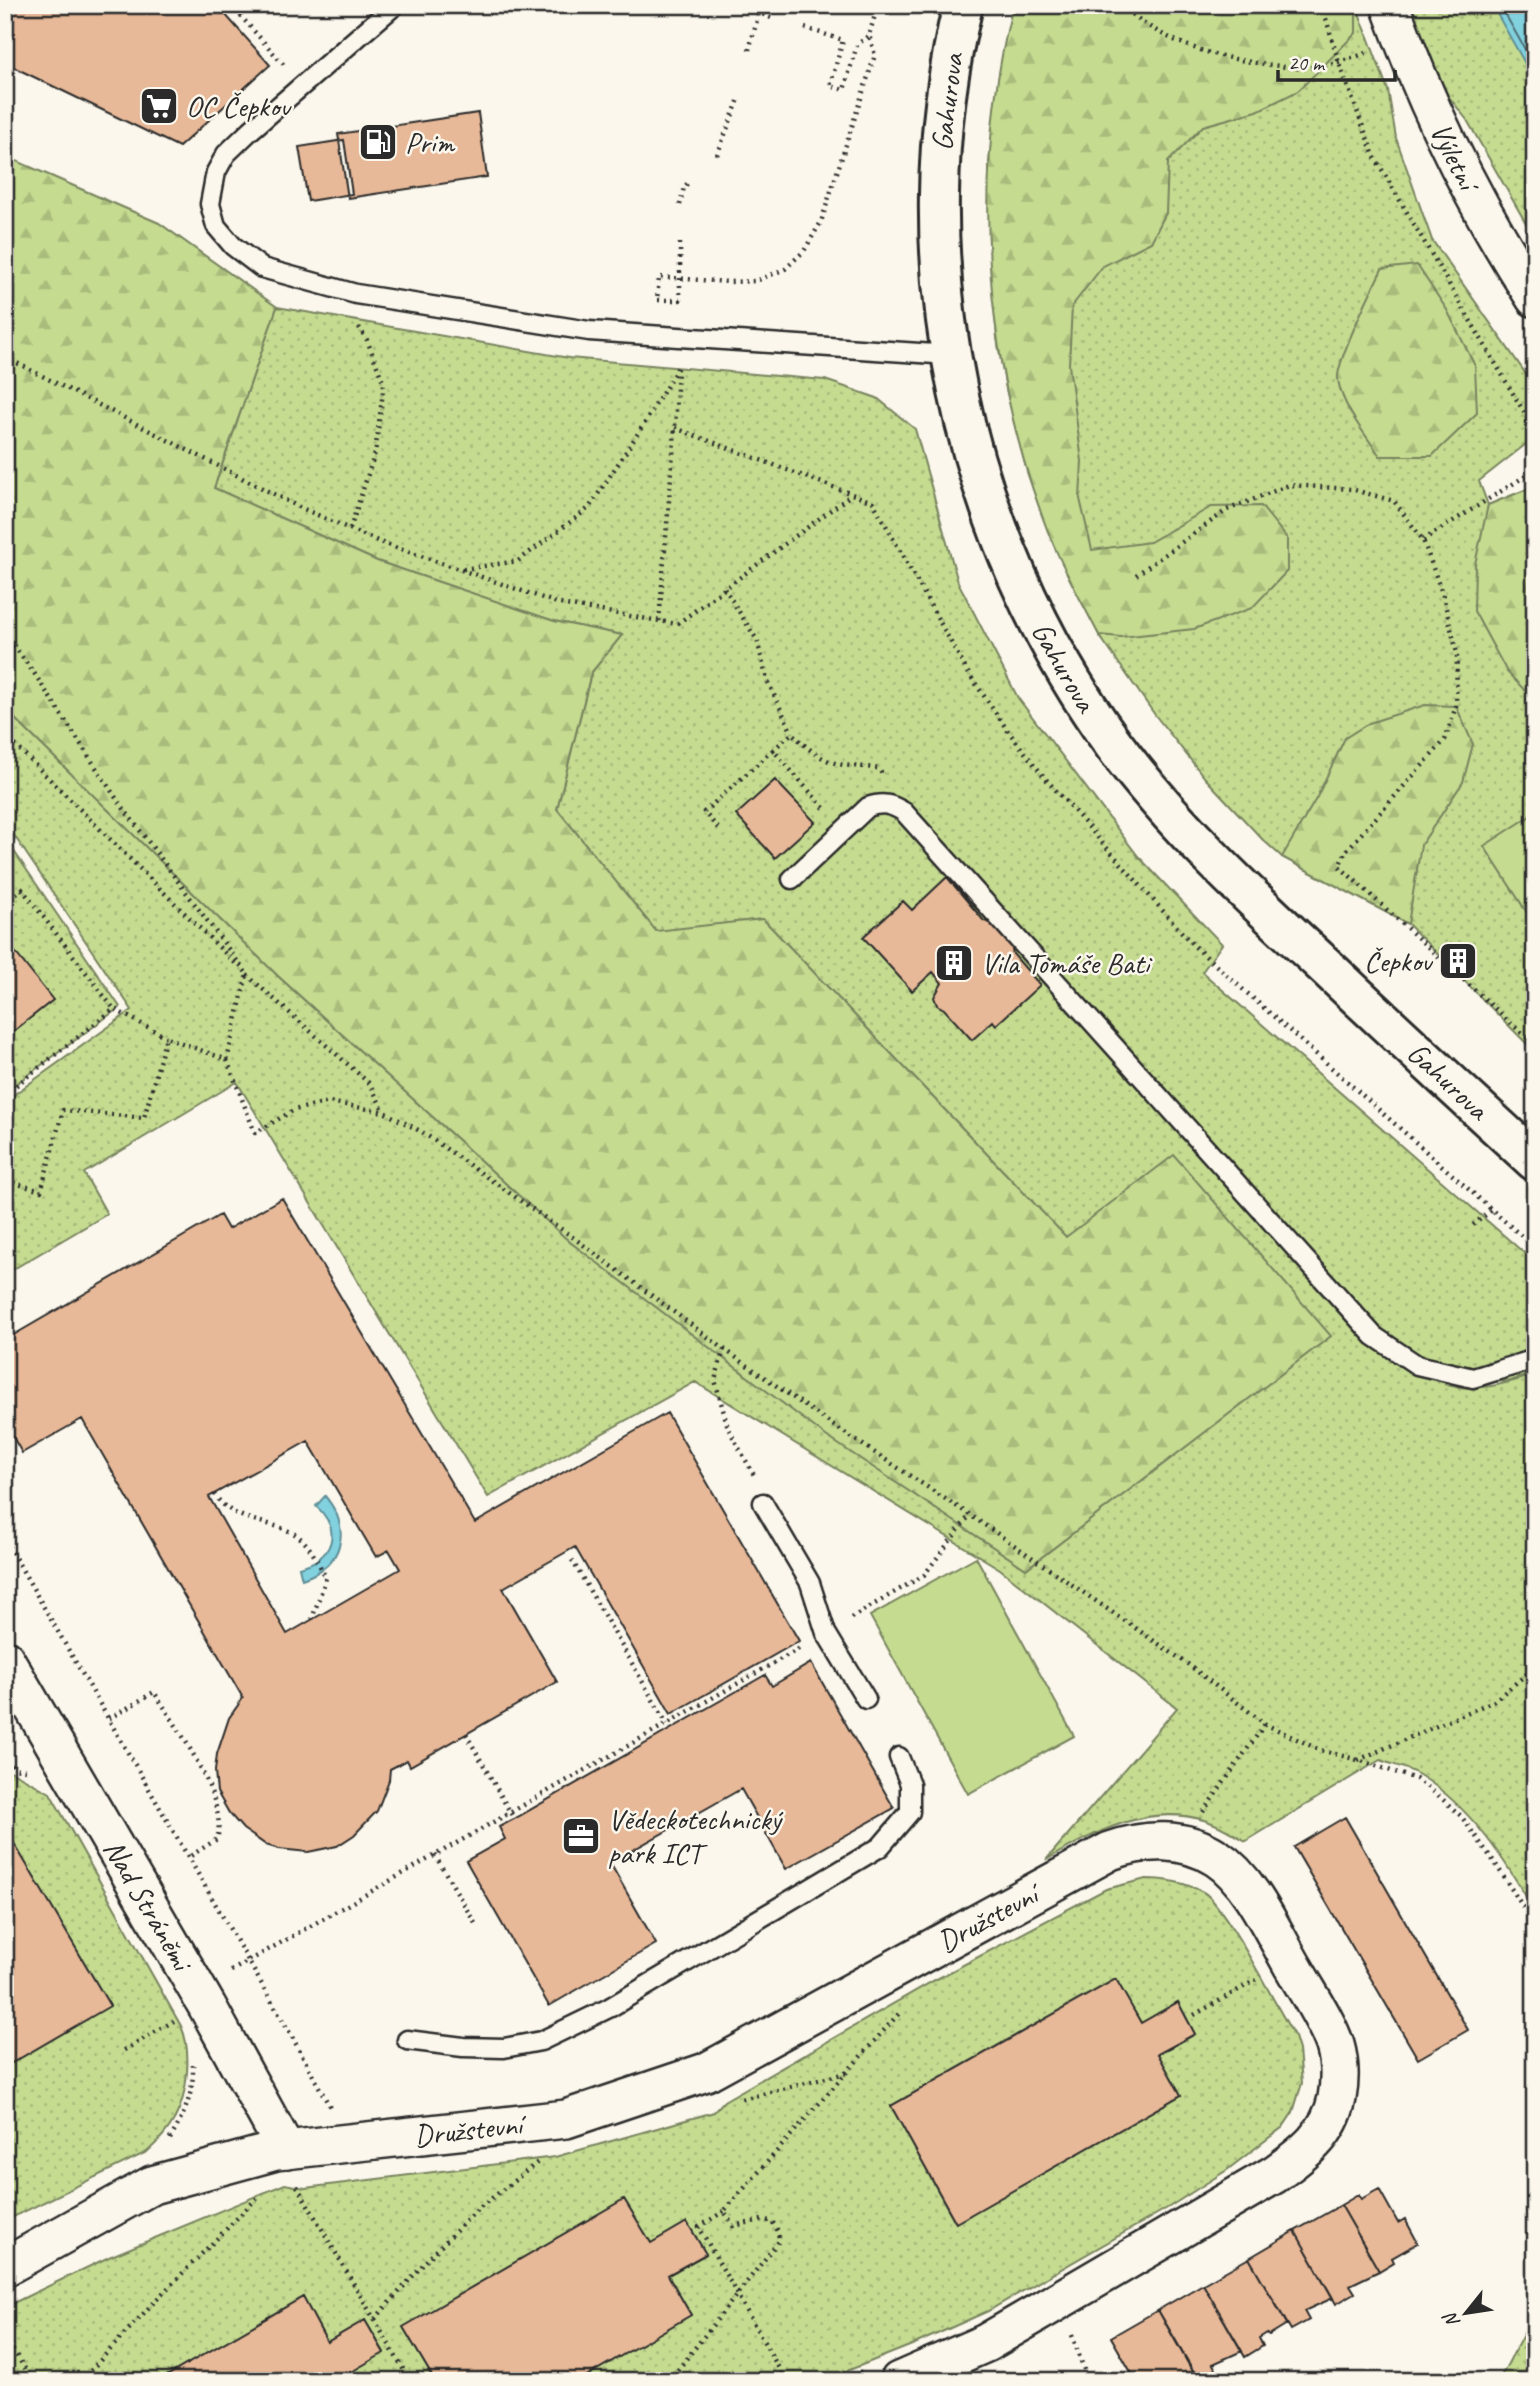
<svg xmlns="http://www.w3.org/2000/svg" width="1540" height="2386" font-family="Caveat,sans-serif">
  <defs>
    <pattern id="grass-dots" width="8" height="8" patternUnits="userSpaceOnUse" patternTransform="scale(1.75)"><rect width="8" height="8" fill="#c4db90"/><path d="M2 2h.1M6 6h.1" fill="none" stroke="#a9bc7c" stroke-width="1.8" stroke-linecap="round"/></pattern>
    <pattern id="forest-firs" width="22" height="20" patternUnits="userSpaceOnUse" patternTransform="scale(1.75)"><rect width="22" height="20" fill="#c4db90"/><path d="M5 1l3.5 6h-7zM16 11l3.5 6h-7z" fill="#a9bc7c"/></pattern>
  </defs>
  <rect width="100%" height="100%" fill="#fbf7ec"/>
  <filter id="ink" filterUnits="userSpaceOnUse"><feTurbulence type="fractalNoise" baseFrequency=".0143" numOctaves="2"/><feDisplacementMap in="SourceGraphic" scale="14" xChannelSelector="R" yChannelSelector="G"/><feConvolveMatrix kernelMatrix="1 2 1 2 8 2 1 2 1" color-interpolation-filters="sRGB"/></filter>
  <g filter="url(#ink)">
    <!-- grass -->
    <path fill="url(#grass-dots)" stroke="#78835e" stroke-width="2" fill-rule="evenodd" d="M1013,5h343l32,85 8,48 36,102 103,147v50l-56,44 9,24 47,-19v566l-127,-128 -126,-67 -19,-17 -58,-62 -50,-63 -56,-80 -27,-52 -24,-52 -21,-59 -21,-83 -9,-51 -8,-96v-80l10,-84z
      M1407,5h128v234l-68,-119 -25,-32z
      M277,307l292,51 256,22 52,18 38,31 43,153 60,116 120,158 84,88 -20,28 329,287 4,10v103l-24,9 -67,3c29,9 62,0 91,-9v537c-29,-51 -64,-105 -114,-136 -12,-8 -28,-11 -41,-16l-134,81c-13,-7 -26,-16 -39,-20 -59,-19 -111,11 -161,39l131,-152 -177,-139 -305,-187 -207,115 -251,-415 -153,91 23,41 -102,60v-173l127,-91 -127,-188v-113l273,267 292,266 456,327 304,-233 -264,-99 -303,-318 -107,13 -99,-123 34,-136 31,-38 -68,-14 -177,-60 -163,-73z
      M5,838l115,169 -115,85z
      M5,1768l45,25 131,233c11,24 7,68 -6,92 -7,13 -17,24 -28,34l-142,69z
      M1146,1879c19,0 40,4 57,13 21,11 75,118 92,145l4,13 3,33 -9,29 -10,15 -56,43 -58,37 -181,104 -71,32 -95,38h-244l113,-66 -23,-40 38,-21 -19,-32 -36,21 -27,-44 -220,128 31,54h-85l-4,-6 38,-23 -19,-32 -38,22 -25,-44 -144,83h-153v-74l104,-50 176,-73 20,4 250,-31 159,-45 10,-11 209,-120 173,-92zM1115,1979l26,44 37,-21 17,32 -37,20 23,41 -226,127 -64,-116z
      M1535,2312v69h-39l7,-8z"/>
    <!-- forest -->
    <path fill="url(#forest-firs)" stroke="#78835e" stroke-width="2" d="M1013,5h343v28l-58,58 -41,20 -54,15 -35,36 -2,51 -15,29 -48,24 -31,40 -3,59 13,96 -2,38 12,51 58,-8 61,-35 50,-1 26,32v33l-35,37 -58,21 -73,8 -22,-2c-18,-35 -38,-69 -52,-106 -63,-164 -77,-353 -34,-524z
      M5,156l154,67 118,84 -63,181 163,73 177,60 68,14 -31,38 -34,136 99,122 107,-12 303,318 108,-82 157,181 -305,233 -200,-133 -256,-194 -292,-266 -273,-267z
      M1417,265l30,45 28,56 2,47 -45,43h-52c-16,-23 -37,-48 -42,-76 -3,-16 35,-93 44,-111z
      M1535,486v215l-28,-29 -33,-61 1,-47 13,-59z
      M1425,705l31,1 17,38 -10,38 -42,63 -13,79 -126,-67 35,-60 28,-59 24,-15z"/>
    <!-- pitch -->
    <path fill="#c4db90" stroke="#78835e" stroke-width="2" d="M1535,813v112l-51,-79z
      M976,1557l98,179 -106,58 -98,-178z"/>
    <!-- water -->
    <path fill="#82d1df" stroke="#5f8f97" stroke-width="2" d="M1492,5h43v76z
      M325,1496c27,33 19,69 -23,83l-3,-12c34,-8 44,-36 17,-61z"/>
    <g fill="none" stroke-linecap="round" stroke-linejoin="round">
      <!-- shore -->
      <path stroke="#4e6d73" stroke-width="2" d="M1500,5l35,62"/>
    </g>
    <!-- building -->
    <path fill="#e8b998" stroke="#2b2b2b" stroke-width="2" fill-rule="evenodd" d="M5,5h212l53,60 -91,82 -174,-84z
      M478,113l9,64 -139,21 -10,-64z
      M344,140l8,54 -44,7 -9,-54z
      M775,780l40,42 -40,36 -39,-43z
      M947,877l37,44 11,3 15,17 3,13 27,31 -44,40 -3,-4 -21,19 -28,-31 -7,-4 -3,-8 8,-14 -9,-11 -21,19 -49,-54 40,-36 9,9z
      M7,942l46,58 -48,38v-95z
      M1451,944l23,23 -9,10 -24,-23z
      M282,1198l193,325 192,-110 132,228 -128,73 -96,-167 -72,41 54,94 -147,84 -3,-6 -17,9 -1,11 -12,31 -23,24 -17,11 -29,6 -29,-3 -13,-4 -23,-16 -14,-16 -12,-21 -2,-21 2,-17 12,-36 14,-20 -161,-279 -60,34 -17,-30v-83l215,-125 8,14zM308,1441l68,116 13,-7 11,19 -113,65 -78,-137z
      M811,1663l83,145 -108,61 -45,-80 -131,74 46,81 -107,62 -83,-145 39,-22 -6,-12 15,-8 251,-144 7,11z
      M1345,1817l123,213 -50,29 -124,-212z
      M5,1828l105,178 -105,61z
      M1116,1979l25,44 37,-21 17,32 -37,20 23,41 -225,128 -65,-117z
      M1379,2189l19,34 7,-4 13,24 -26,15 2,4 -15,9 -38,-66 17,-10 3,4z
      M624,2199l27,44 36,-21 19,32 -38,21 23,40 -113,66h-143l-32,-54z
      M1341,2205l38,66 -29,14 5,8 -19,11 -41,-73z
      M1295,2231l38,67 -29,13 5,9 -18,10 -42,-72z
      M1249,2258l38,66 -18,11 -2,-2 -8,5 4,8 -18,11 -42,-73z
      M1203,2284l39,67 -29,13 5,9 -14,8h-6l-40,-71z
      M303,2297l24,45 38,-22 19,33 -38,22 4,6h-192z
      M1158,2310l39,67 -6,4h-55l-25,-44z"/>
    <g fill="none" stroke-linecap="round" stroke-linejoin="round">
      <!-- service casing -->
      <g stroke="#2b2b2b" stroke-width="23">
        <path id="service" d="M395,5l-144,125 -25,24 -10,18 -6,32 6,22 17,20 29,22 94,26 233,37 361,24
          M792,879l76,-72c15,-5 23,-3 36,5l470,524 43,29 56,13 62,-19
          M763,1503l47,80 16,50 40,66
          M407,2040l56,7 41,1 37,-7 68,-33 271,-161 30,-35v-28l-11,-27"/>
      </g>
      <!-- minor casing -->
      <g stroke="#2b2b2b" stroke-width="42">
        <g id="minor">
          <path id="s1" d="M1390,5c37,103 85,201 145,293"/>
          <path id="s2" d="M5,1659l202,347 79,144"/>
          <path id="s3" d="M5,2267l147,-82 124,-34 290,-32 140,-47 404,-221c35,-13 75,-14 107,7 35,23 57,77 78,112 14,25 31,49 40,75 5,17 5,36 2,53 -7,36 -34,56 -62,76l-289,169 -87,38"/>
        </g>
      </g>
      <!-- tertiary casing -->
      <g stroke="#2b2b2b" stroke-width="44">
        <g id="tertiary">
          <path id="s4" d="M963,5c-62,254 -2,529 151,740 60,81 135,151 209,219 70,66 141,132 212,197"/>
        </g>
      </g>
      <!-- path -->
      <path stroke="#2b2b2b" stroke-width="4.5" stroke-dasharray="2 5" stroke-linecap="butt" d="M231,5l53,60
        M753,5l6,8 15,6
        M1122,5c40,39 96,53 149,60 11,1 22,4 33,3 22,-1 42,-8 63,-15
        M1322,5l17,58 35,93 161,275
        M805,28l38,12 -13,46 14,4 13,-45 12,-10
        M749,50l10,-37
        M717,155l22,-56
        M680,205l4,-18 4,-4
        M680,243c0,19 0,38 0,57h-23l2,-23 69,5 28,-1 29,-12 19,-18 17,-29 54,-167 -6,-20 9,-30
        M5,357l294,150 81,35 180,62 117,20 174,-129
        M675,428l198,74 94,169 41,60 37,47 149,168 341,302
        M350,529l25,-76 9,-69 -17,-44 -10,-16
        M1423,540l112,-70
        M463,569l55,-8 71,-53 57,-87 32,-54
        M1136,575l91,-65 62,-25 62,4 43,12 29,39 20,56 14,57 -1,53 -11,34 -99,111 -7,15 196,179
        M724,588l33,52 10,40 25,53
        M659,621l16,-193 3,-58
        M5,634l29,39 84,128 129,173 -20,86 -61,-23 -22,81 -81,-8 -22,81 -36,-11
        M5,735l231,229
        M773,750l19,-17c13,13 28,27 47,31 13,3 27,2 40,5l4,7
        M718,828l-14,-16 69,-62 53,60
        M5,902l17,-13 92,120
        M247,975l123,109 14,28
        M227,1060l28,73 39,-23 35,-8 55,10 38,20 152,106 150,111 104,73 142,93 215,147 80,62 55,26 38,10 58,19 23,17 22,20 34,47 40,63
        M5,1094l109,-85 52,28
        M1473,1225l20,-16
        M724,1349l-9,31 13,48 27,49
        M214,1494c21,30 50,24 79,39 16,8 25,30 33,45l-14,41
        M5,1540l285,493 40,74
        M572,1560l95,164
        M851,1618l73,-43 46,-60
        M109,1719l45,-27c21,32 75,108 63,147l-28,18
        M5,1752l9,16 11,2
        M1358,1760l136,-59 41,-34
        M1203,1812l62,-88
        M435,1855l41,70
        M231,1971l571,-324
        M1194,2015l62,-35
        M124,2050l50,-29
        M846,2073l55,-62
        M170,2139c14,-23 24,-46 23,-74
        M297,2186l113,195
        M724,2211l-25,16 87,154
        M375,2319l53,-60 50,-50 60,-47
        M1072,2335l16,46
        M5,2338l28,43
        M81,2381l74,-80 104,-105
        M669,2381l110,-140 -1,-10 -6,-10 -10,-1 -29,6 -9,-15 122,-138 -104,26
        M840,2381l23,-9"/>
      <!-- service -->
      <use href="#service" stroke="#fbf7ec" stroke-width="18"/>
      <!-- minor -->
      <use href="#minor" stroke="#fbf7ec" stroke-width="37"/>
      <!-- tertiary -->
      <use href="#tertiary" stroke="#fbf7ec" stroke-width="38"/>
      <!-- path-bridge -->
      <path stroke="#2b2b2b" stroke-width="4.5" stroke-dasharray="2 5" stroke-linecap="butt" d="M466,1734l48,85"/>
    </g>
  </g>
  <!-- icons -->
  <defs>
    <g id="supermarket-square" transform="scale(2.0125)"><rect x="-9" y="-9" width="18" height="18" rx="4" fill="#2b2b2b" stroke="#fbf7ec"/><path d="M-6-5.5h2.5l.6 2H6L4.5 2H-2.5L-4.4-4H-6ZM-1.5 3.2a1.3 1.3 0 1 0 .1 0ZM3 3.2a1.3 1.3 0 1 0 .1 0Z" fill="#fff"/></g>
    <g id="fuel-square" transform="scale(2.0125)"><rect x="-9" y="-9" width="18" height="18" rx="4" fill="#2b2b2b" stroke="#fbf7ec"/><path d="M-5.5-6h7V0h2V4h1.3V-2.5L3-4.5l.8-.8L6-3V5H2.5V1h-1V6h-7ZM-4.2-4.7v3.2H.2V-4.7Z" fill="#fff"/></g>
    <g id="building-square" transform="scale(2.0125)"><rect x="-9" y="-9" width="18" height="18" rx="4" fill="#2b2b2b" stroke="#fbf7ec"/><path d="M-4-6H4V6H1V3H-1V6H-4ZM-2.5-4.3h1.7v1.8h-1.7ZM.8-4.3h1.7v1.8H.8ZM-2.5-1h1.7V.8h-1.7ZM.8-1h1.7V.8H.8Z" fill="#fff"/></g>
    <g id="office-square" transform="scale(2.0125)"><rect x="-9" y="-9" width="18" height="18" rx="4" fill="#2b2b2b" stroke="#fbf7ec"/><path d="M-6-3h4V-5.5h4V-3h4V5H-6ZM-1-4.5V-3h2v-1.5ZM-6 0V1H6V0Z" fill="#fff"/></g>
  </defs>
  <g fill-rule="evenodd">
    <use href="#supermarket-square" x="159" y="106"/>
    <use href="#fuel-square" x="378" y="142"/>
    <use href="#building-square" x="1458" y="961"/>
    <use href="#building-square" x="954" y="963"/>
    <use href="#office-square" x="581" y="1836"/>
  </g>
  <g text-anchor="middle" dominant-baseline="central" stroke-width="5" stroke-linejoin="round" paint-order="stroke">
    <!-- street labels -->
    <g font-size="30" fill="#2b2b2b" stroke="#fbf7ec">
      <text transform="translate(947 102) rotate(-83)">Gahurova</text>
      <text stroke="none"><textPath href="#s1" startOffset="164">Výletní</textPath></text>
      <text stroke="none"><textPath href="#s4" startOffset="686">Gahurova</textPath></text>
      <text stroke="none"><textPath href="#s4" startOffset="1253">Gahurova</textPath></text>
      <text stroke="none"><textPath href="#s2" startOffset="284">Nad Stráněmi</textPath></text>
      <text stroke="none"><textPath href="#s3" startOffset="1057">Družstevní</textPath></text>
      <text stroke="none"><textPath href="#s3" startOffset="490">Družstevní</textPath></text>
    </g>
    <!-- poi labels -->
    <g font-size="30" fill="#2b2b2b" stroke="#fbf7ec" text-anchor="start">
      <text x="186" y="106">OC Čepkov</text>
      <text x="405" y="142">Prim</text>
      <text x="1431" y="961" text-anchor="end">Čepkov</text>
      <text x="981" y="963">Vila Tomáše Bati</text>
      <text x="608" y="1819">Vědeckotechnický<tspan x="608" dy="34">park ICT</tspan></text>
    </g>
  </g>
  <!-- margin -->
  <rect width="1540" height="2386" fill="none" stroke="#fbf7ec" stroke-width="28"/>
  <rect x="14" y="14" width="1512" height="2358" fill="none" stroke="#2b2b2b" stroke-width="2.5" filter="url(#ink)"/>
  <!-- north arrow -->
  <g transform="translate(1466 2313) rotate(240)" stroke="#fbf7ec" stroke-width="5" paint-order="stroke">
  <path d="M0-5L12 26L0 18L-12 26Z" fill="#2b2b2b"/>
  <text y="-10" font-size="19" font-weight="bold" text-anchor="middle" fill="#2b2b2b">N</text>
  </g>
  <!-- scale -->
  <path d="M1278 70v10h117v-10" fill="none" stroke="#2b2b2b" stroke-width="3.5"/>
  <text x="1288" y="70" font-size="21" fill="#2b2b2b" stroke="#fbf7ec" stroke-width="5" paint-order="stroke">20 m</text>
</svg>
